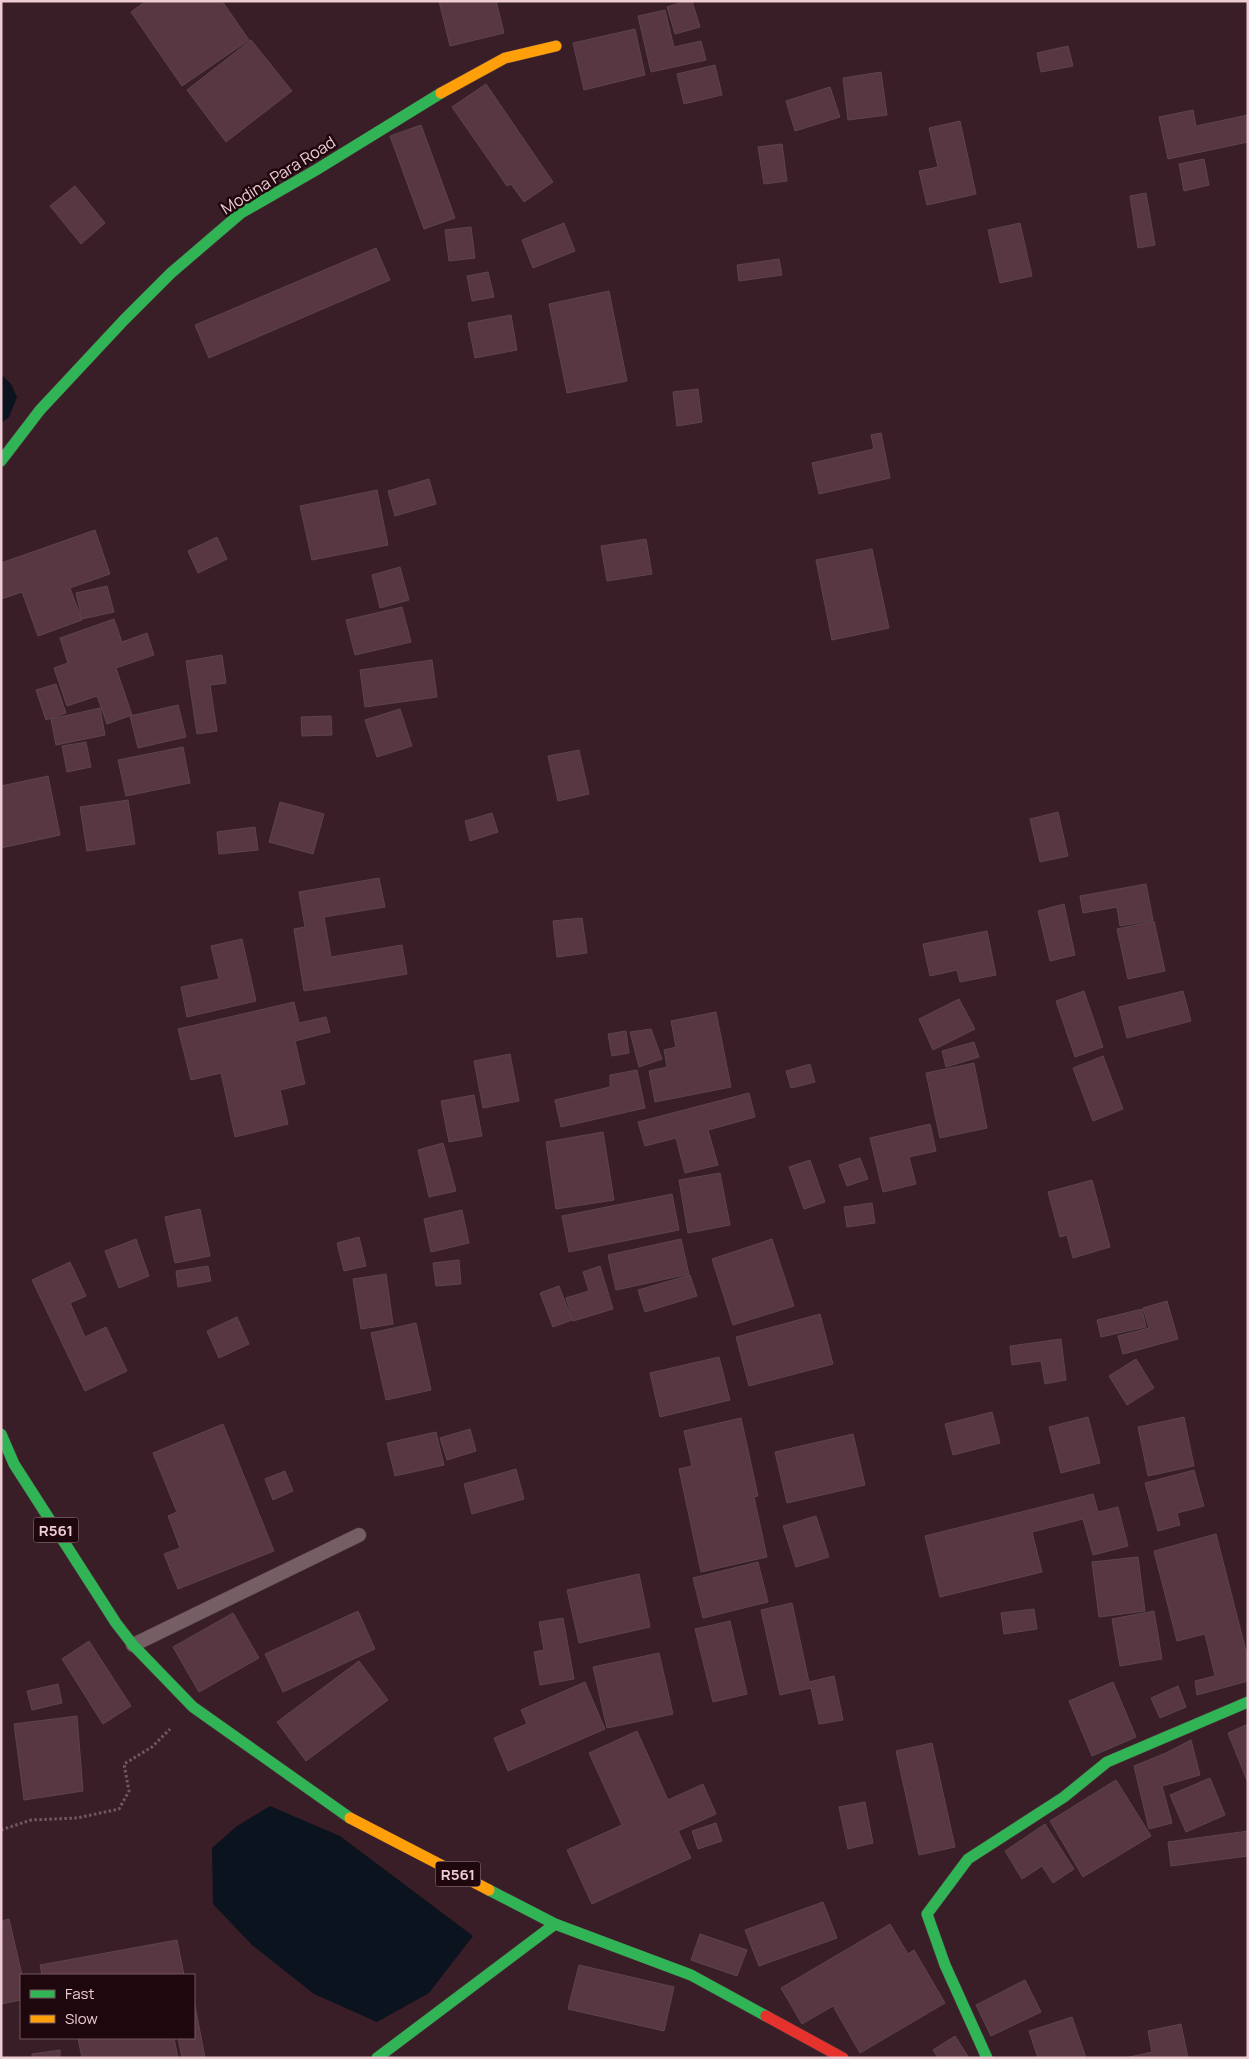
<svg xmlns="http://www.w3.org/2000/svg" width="1249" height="2059" font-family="Manrope,sans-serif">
  <rect width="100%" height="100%" fill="#391e27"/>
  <!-- water -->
  <path fill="#0a131e" d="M1,374l10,10 6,13 -8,20 -8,6z
    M270,1806l70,30 133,100 -44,57 -52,29 -63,-28 -62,-49 -39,-41 -1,-56 25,-22z"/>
  <!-- building -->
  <path fill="#583642" stroke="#5c454c" d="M146,1h76l27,39 -67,46 -51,-74z
    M439,1h57l8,32 -54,13z
    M686,1h6l8,26 -25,7 -8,-27z
    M665,10l9,37 27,-6 5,19 -55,12 -13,-56z
    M635,29l10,46 -61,15 -11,-47z
    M251,40l41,51 -66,51 -39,-52z
    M1068,46l5,20 -32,6 -4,-19z
    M715,65l7,30 -38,9 -7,-30z
    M881,72l6,43 -39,5 -5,-42z
    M486,84l67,98 -29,20 -13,-18 -4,2 -55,-79z
    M830,87l10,30 -45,14 -9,-30z
    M1193,110l3,16 52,-11v27l-80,17 -9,-42z
    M960,121l16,73 -49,11 -8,-34 19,-4 -9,-39z
    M421,125l34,93 -31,11 -34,-93z
    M782,144l5,37 -23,3 -6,-37z
    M1204,159l5,26 -25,6 -5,-27z
    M75,186l30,37 -24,21 -31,-38z
    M1146,193l9,52 -17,3 -8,-52z
    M564,223l11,28 -42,17 -11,-28z
    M1020,223l12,53 -32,7 -12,-53z
    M471,227l4,31 -26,3 -4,-31z
    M376,248l14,32 -181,78 -14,-33z
    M779,259l3,16 -43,6 -2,-16z
    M488,272l6,25 -22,4 -5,-25z
    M609,291l18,90 -60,12 -18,-89z
    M511,315l6,35 -42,8 -7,-35z
    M698,389l4,33 -25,4 -4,-34z
    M881,433l9,45 -71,16 -7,-31 62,-14 -3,-14z
    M429,479l7,25 -41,12 -7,-25z
    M377,490l11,55 -76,15 -12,-54z
    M95,530l15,44 -40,14 12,32 -44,16 -16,-44 -21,7v-36z
    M217,537l10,22 -29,14 -10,-22z
    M646,539l6,35 -45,7 -6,-35z
    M872,549l17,79 -57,12 -16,-80z
    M400,567l9,33 -29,8 -8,-33z
    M107,586l7,26 -32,7 -6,-26z
    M402,607l9,35 -56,13 -9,-35z
    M114,619l8,23 25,-9 7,22 -38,13 16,47 -25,9 -10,-28 -30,10 -13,-38 14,-5 -8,-25z
    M222,655l4,28 -16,2 7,46 -20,3 -11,-73z
    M432,660l5,37 -72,10 -5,-37z
    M56,684l10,29 -20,7 -10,-30z
    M178,705l8,32 -48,11 -8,-32z
    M100,708l5,27 -49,10 -5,-26z
    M400,709l12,37 -35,11 -12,-37z
    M331,716l1,19 -30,1 -1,-19z
    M86,742l5,25 -24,5 -5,-26z
    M183,747l7,36 -64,13 -8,-36z
    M579,750l10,44 -31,7 -10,-45z
    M48,776l12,59 -59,13v-62z
    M128,800l7,44 -48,7 -7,-44z
    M280,802l44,12 -11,40 -44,-12z
    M1058,812l10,44 -28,6 -10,-43z
    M492,813l6,19 -28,9 -5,-20z
    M255,827l3,23 -39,4 -2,-22z
    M379,878l6,29 -61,10 7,40 71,-12 5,29 -103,17 -10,-62 11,-2 -6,-35z
    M1146,884l7,36 -33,6 -3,-19 -34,6 -3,-17z
    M1064,904l11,51 -25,6 -12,-50z
    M582,918l5,35 -30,4 -4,-36z
    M1154,921l11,50 -37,8 -11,-50z
    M987,931l9,44 -36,7 -3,-12 -27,6 -7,-32z
    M242,939l14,62 -69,16 -6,-30 38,-8 -8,-33z
    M1084,991l19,56 -28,10 -19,-56z
    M1183,991l8,30 -64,17 -8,-31z
    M959,999l16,30 -42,21 -14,-31z
    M294,1002l5,21 27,-6 4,15 -35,9 10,43 -25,6 8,34 -53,13 -14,-64 -30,7 -13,-51z
    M716,1012l15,75 -76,15 -6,-31 18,-4 -3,-17 12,-3 -5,-26z
    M651,1029l11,30 -23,8 -9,-35z
    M626,1031l3,22 -17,3 -4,-22z
    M974,1042l5,15 -33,10 -4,-16z
    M510,1054l9,47 -36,7 -9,-47z
    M1103,1056l20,53 -30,12 -20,-53z
    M974,1063l13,65 -47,10 -14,-65z
    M810,1064l5,18 -24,6 -5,-17z
    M637,1070l8,38 -84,19 -6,-27 55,-13v-12z
    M749,1093l6,24 -47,13 10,35 -33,8 -9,-35 -31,8 -7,-24z
    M474,1095l8,41 -33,6 -8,-41z
    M930,1124l6,27 -27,6 7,27 -33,8 -13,-54z
    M603,1132l11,68 -58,9 -10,-67z
    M443,1143l13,48 -27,6 -11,-47z
    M860,1158l8,21 -21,7 -8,-21z
    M810,1160l15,42 -21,7 -15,-42z
    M720,1173l10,52 -42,8 -9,-53z
    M1092,1180l18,67 -37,11 -6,-23 -7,2 -12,-45z
    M672,1194l7,36 -110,22 -7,-36z
    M872,1203l3,20 -28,4 -3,-20z
    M200,1209l10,47 -35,7 -10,-46z
    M462,1210l7,33 -38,9 -7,-33z
    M359,1237l7,29 -22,5 -7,-28z
    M136,1239l13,37 -30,12 -14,-37z
    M681,1239l8,35 -73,16 -8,-35z
    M772,1239l22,67 -61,19 -21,-66z
    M459,1260l2,24 -25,2 -3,-23z
    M70,1262l16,34 -16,7 15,34 21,-10 21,44 -42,20 -53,-111z
    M208,1266l3,15 -33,6 -2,-16z
    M600,1266l13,43 -40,12 -7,-23 23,-7 -6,-19z
    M386,1274l7,50 -32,5 -8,-50z
    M690,1275l7,21 -52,16 -7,-22z
    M559,1286l13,34 -19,7 -13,-34z
    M1167,1301l11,38 -55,15 -5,-18 31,-8 -6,-20z
    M1142,1309l4,18 -45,10 -4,-17z
    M820,1314l13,50 -84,22 -13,-49z
    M237,1317l12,27 -30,14 -12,-27z
    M416,1323l15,67 -45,10 -15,-67z
    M1061,1339l5,41 -21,4 -4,-23 -29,4 -2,-19z
    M719,1357l11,43 -70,17 -10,-44z
    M1136,1359l18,29 -27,17 -18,-29z
    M992,1412l8,31 -47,12 -8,-31z
    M1088,1417l12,46 -39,10 -12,-46z
    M1184,1417l10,49 -46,10 -10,-49z
    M741,1418l17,78 -4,1 13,60 -66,15 -22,-103 13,-3 -8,-35z
    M223,1424l51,127 -96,38 -14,-35 16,-6 -12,-32 9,-4 -24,-59z
    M470,1429l6,22 -29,9 -7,-22z
    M436,1432l8,33 -49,11 -8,-33z
    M853,1434l12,51 -78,18 -12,-51z
    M516,1469l8,30 -52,15 -8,-30z
    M1194,1470l10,36 -27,7 3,12 -22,6 -13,-48z
    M285,1471l8,20 -20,9 -8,-21z
    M1093,1494l5,18 20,-5 10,39 -35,9 -10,-36 -51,13 10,40 -102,25 -15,-61z
    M816,1516l13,41 -33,10 -13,-41z
    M1216,1534l32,125v22l-51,14 -2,-14 20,-5 -10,-42 -28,7 -23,-90z
    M1138,1557l7,54 -46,6 -7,-55z
    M758,1562l10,40 -65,16 -10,-40z
    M639,1574l11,53 -71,16 -12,-53z
    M792,1603l17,79 25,-6 9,44 -24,4 -8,-36 -31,7 -19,-85z
    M1034,1609l3,20 -33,5 -3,-21z
    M358,1611l17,38 -92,43 -18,-38z
    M1154,1611l8,48 -42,7 -8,-47z
    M233,1613l26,45 -60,34 -26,-45z
    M563,1618l11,61 -34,6 -6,-33 10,-2 -5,-28z
    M730,1621l17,73 -34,8 -18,-73z
    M89,1641l42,65 -28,18 -41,-65z
    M659,1653l14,61 -66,14 -14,-61z
    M359,1661l29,39 -82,61 -29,-39z
    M585,1682l20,47 -97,42 -14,-33 33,-14 -6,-14z
    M1113,1682l23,55 -44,19 -23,-55z
    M58,1684l4,19 -30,7 -5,-19z
    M1178,1686l8,21 -26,11 -9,-20z
    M77,1716l6,75 -59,9 -10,-76z
    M1248,1724v59l-20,-50z
    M637,1731l31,69 35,-16 13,30 -38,17 13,27 -99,46 -25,-54 55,-25 -33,-72z
    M1191,1740l9,35 -38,11 10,37 -23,6 -15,-63 32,-13z
    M932,1743l23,104 -36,8 -23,-104z
    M1210,1778l15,37 -39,17 -16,-37z
    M1116,1780l35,56 -68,41 -33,-56z
    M865,1802l8,41 -25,6 -9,-42z
    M716,1823l6,18 -24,8 -6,-18z
    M1045,1824l29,45 -21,14 -11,-17 -20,13 -17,-28z
    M1248,1831v25l-77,10 -3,-24z
    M823,1902l14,36 -78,28 -14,-36z
    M9,1919l13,56 -1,25 -20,4v-83z
    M890,1924l18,30 6,-4 31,53 -85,50 -27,-47 -31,18 -21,-36z
    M700,1934l47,16 -10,26 -46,-16z
    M177,1940l7,35h-142l-2,-10z
    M579,1965l95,22 -10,44 -96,-22z
    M1025,1980l16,32 -50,24 -15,-31z
    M194,2000l11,58h-23l-4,-20h16z
    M1072,2017l14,41h-48l-9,-27z
    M1181,2024l7,34h-63l27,-6 -4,-21z
    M955,2036l14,22h-31l-5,-8z
    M78,2038h96l4,20h-96z
    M60,2050v8h-28v-4z"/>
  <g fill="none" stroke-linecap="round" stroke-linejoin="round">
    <!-- lane casing -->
    <g stroke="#503a40" stroke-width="15">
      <path id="lane" d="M133,1645l226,-110"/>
    </g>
    <!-- fast casing -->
    <g stroke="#503a40" stroke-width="12">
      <path id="fast" d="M1,461l39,-51 84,-90 47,-47 70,-60 75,-43 125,-77
        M1,1434l13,30 102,159 17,22 60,62 157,111
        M489,1890l66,34 136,51 75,41
        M377,2058l178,-134
        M987,2058l-42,-93 -18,-51 41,-55 96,-62 43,-35 141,-60"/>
    </g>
    <!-- slow casing -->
    <g stroke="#503a40" stroke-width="12">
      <path id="slow" d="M441,93l64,-35 51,-12
        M350,1818l139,72"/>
    </g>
    <!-- jam casing -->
    <g stroke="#503a40" stroke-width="12">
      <path id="jam" d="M766,2016l77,42"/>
    </g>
    <!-- path -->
    <path stroke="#6e5a5f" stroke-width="3" stroke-dasharray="2.5 2.5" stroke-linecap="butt" d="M1,1830l30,-10 46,-2 42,-9 10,-18 -5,-27 28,-17 18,-18"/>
    <!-- lane -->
    <use href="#lane" stroke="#755e64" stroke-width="14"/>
    <!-- fast -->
    <use href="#fast" stroke="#30b455" stroke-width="11"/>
    <!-- slow -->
    <use href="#slow" stroke="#ff9f0a" stroke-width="11"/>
    <!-- jam -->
    <use href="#jam" stroke="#e5322d" stroke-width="11"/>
  </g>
  <g text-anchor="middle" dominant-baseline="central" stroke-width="5" stroke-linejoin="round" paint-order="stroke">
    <!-- shield labels -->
    <g fill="#1e080e" stroke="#b09199" stroke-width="1">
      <rect x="33.5" y="1517.5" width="45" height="25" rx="4"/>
      <rect x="435.5" y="1861.5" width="45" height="25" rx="4"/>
    </g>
    <g font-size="15" font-weight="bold" fill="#efccd4">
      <text x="56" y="1530">R561</text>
      <text x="458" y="1874">R561</text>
    </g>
    <!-- street labels -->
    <g font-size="16" fill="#efccd4" stroke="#1e080e">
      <text transform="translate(278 175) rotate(-32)">Modina Para Road</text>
    </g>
  </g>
  <!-- border -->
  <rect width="1249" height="2059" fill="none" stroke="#efccd4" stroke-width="5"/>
  <!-- legend -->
  <rect x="20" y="1974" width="175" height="65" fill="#1e080e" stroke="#72565d"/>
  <rect x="30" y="1990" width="25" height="8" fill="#30b455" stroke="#72565d"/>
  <text x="65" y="1999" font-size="15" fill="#efccd4">Fast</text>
  <rect x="30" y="2015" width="25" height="8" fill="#ff9f0a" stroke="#72565d"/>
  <text x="65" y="2024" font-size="15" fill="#efccd4">Slow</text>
</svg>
